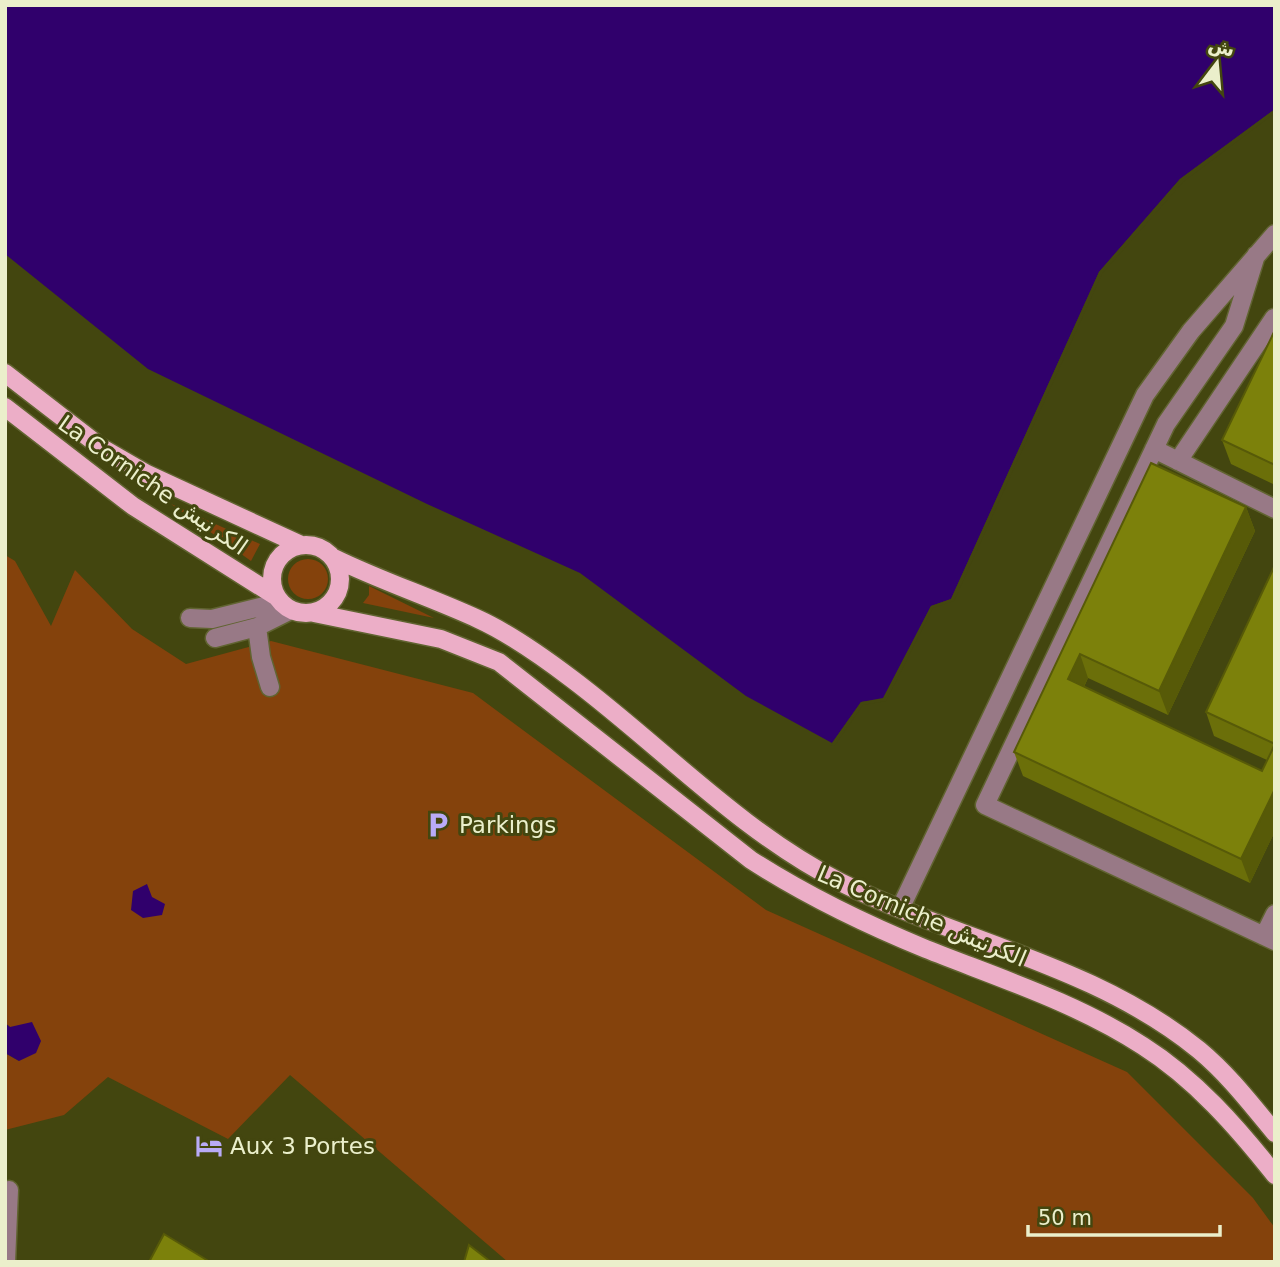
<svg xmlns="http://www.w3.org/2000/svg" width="1280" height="1267" font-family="'DejaVu Sans','Noto Sans Arabic',sans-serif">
  <rect width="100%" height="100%" fill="#43460f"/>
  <!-- green -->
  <path fill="#84420c" d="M171,504l89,40 -9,17z
    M5,555l10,6 36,65 24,-56 57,59 54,35 85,-23 202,52 293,217 361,162 126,126 22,30v34h-767l-218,-187 -62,64 -120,-62 -44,38 -59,15v-77l14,8 -9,-34 -5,-4z
    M288 579a20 20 0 1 1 40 0a20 20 0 1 1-40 0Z
    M369,586l65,32 -71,-15 6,-8z"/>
  <!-- water -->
  <path fill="#30006c" d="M5,5h1270v104l-95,70 -81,93 -148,327 -20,7 -48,93 -22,3 -29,41 -86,-47 -166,-123 -153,-69 -279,-135 -143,-115z
    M147,884l5,13 13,7 -3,11 -19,3 -12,-8 2,-19z
    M32,1022l9,19 -5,12 -17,8 -14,-8v-30l5,4z"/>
  <!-- pier -->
  <path fill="#43460f" d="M1275,109v4l-92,69 -81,92 -148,327 -21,7 -47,93 -23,4 -28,40 -5,1 31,-44 22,-4 48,-92 20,-7 148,-327 81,-93z"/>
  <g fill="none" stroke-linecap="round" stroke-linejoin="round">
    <!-- minor casing -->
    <g stroke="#616431" stroke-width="21">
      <path id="minor" d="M1256,255l-22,71 -68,98 -181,381 290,136
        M1154,449l121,60
        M1178,461l96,-143
        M190,618l22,1 68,-17
        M257,627l4,30 9,30
        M215,638l42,-11 34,-17
        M901,907l244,-512 46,-64 84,-97
        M1264,936l11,-22
        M6,1262l3,-72"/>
    </g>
    <!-- major casing -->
    <g stroke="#616431" stroke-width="21">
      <path id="major" d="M5,373l97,75 45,26 154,71
        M5,407l128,99 144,91
        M272 579a34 34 0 1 1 68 0a34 34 0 1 1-68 0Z
        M334,558c47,23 96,39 144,61 33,15 65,38 94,60 89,67 168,152 268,203 118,59 255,83 359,168 29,24 52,54 76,83
        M314,613l127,26 58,23 252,198c56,36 114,64 175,89 73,29 151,54 217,97 52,33 94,81 132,129"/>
    </g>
    <!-- minor -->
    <use href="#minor" stroke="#987986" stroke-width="18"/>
    <!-- major -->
    <use href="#major" stroke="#ecaec7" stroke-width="18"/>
  </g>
  <!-- wall -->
  <path fill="#6b6f09" d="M1275,330v155l-44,-21 -9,-24z
    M1151,463l95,44 9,24 -87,184 -80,-37 -4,9 178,84 5,-11 -53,-24 -8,-24 69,-147v266l-25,52 -227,-107 -9,-24z"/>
  <!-- shaded-wall -->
  <path fill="#575a08" d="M1246,507l9,24 -87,184 -9,-24z
    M1080,654l8,24 -12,25 -8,-24z
    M1275,789v42l-25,52 -9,-24z"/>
  <!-- building -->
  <path fill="#7c810b" stroke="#575a08" stroke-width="2" d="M1275,330v135l-53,-25z
    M1151,463l95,44 -87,184 -79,-37 -12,25 194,92 13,-27 -69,-32 69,-147v224l-34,70 -227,-107z
    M164,1234l46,28h-61z
    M469,1245l22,17h-27z"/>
  <!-- icons -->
  <defs>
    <g id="parking-bare" transform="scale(2.1)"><path d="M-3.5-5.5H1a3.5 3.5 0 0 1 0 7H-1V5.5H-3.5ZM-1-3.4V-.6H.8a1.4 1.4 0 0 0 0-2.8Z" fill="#b9abf7" stroke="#43460f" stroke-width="2.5" paint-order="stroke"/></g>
    <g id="hotel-bare" transform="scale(2.1)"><path d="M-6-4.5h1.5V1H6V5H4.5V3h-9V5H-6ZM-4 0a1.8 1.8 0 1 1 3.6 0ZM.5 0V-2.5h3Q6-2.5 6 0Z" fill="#b9abf7" stroke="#43460f" stroke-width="2.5" paint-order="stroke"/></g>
  </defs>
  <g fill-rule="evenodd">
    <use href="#parking-bare" x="438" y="825"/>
    <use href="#hotel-bare" x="209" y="1146"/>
  </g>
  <g text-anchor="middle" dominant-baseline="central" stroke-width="6" stroke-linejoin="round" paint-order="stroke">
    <!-- street labels -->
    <g font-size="23" fill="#ebefcb" stroke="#43460f">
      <text transform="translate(153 485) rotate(35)">La Corniche الكرنيش</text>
      <text transform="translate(922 916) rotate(23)">La Corniche الكرنيش</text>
    </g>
    <!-- poi labels -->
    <g font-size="23" fill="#ebefcb" stroke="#43460f" text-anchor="start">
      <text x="459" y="825">Parkings</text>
      <text x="230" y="1146">Aux 3 Portes</text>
    </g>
  </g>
  <!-- border -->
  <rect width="1280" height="1267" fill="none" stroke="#ebefcb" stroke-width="14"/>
  <!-- north arrow -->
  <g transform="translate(1217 63) rotate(16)" stroke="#43460f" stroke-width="5" paint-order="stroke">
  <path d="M0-5L12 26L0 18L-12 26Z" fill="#ebefcb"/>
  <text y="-10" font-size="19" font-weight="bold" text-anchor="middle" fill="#ebefcb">ش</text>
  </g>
  <!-- scale -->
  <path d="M1028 1225v10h192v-10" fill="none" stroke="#ebefcb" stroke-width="3.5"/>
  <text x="1038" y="1225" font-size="21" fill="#ebefcb" stroke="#43460f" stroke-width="5" paint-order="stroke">50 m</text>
</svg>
